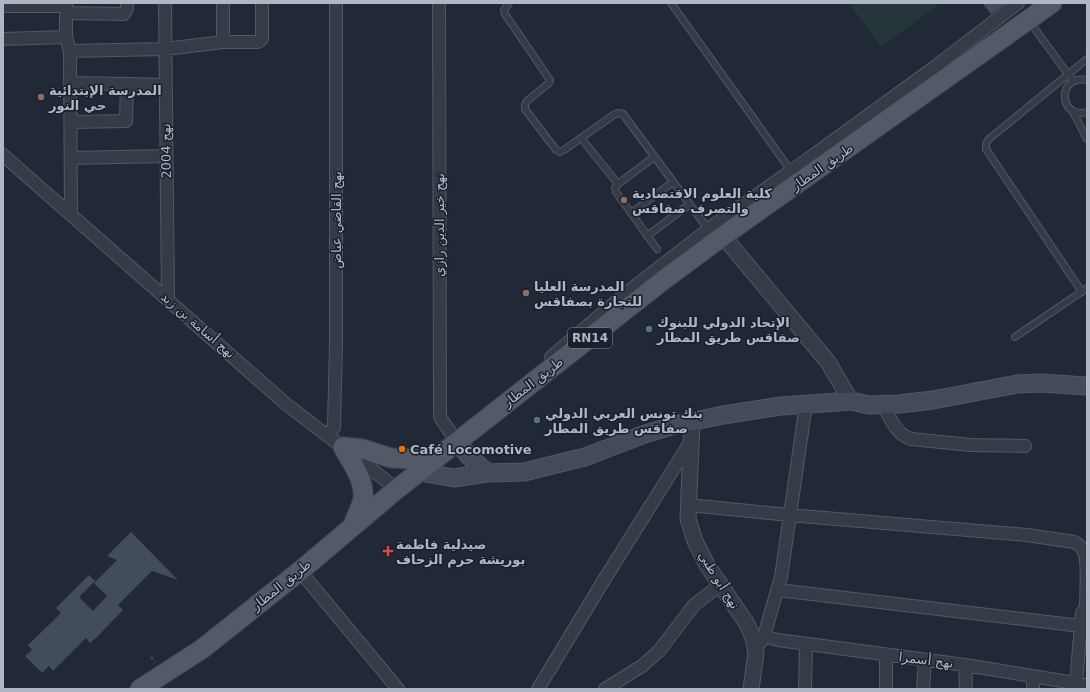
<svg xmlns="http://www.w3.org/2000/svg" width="1090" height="692" font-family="'DejaVu Sans',Cairo,sans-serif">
  <rect width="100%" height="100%" fill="#212937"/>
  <!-- green -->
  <path fill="#243639" d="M849,3h92l-60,44z"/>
  <!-- building -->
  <path fill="#424c5b" d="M982,3h24l-15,11z
    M131,532l47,48 -26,-9 -34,34 5,5 -26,27 -7,6 -4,-5 -33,33 -4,-5 -7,7 -17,-17 7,-6 -4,-5 33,-32 -5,-5 33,-33 6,6 -16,16 14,14 14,-15 -13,-13 23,-23 -10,-4z"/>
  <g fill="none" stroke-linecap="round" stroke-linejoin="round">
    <!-- service casing -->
    <g stroke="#525965" stroke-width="8">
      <path id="service" d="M509,3l-5,7 1,4 45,66 -1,3 -22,18 -2,4v4l31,41 4,2 4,-2 51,-36 4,-1 4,1 85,115
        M671,3l120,168
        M1029,21l44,60
        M1087,80c-31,-6 -28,40 0,32
        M1072,110l15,29
        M581,138l37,46
        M654,157l-36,27 -3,4 1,4 41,57
        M631,213l42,-31
        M647,236l43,-32
        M1082,292l-96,-143v-5l3,-5 98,-80
        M1015,337l72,-49"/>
    </g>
    <!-- minor casing -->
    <g stroke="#525965" stroke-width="14">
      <path id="minor" d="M66,3v34l4,14 1,162
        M165,3l3,296
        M223,3v39
        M439,3l1,414 17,25
        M3,6h63
        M67,13l57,1 3,-5v-6
        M3,39l63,-2
        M70,51l95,-2 58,-7h35l4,-3v-36
        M70,83l57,1 -1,37 -55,1
        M127,84l38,1
        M3,155l283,249 111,85
        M71,158l95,-2
        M551,357l74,-63 89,-69 90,-63 128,-93 86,-66
        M883,405c7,13 13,29 28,34l60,6 54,1
        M328,436l6,-9 2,-84v-340
        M689,505l100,10 238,20 47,7c3,2 7,4 9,8 6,9 3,44 3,56
        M300,571l98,118
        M778,590l303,36
        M764,636l14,4 187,25 122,20
        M761,642l3,-6 17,-59 25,-173
        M965,665l1,24
        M1076,683l6,-70 5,-8
        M538,689l66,-109 87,-139
        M605,689l37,-23 17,-15 35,-46 26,-20
        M805,689l1,-45
        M886,689v-34
        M923,689l2,-29
        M1033,689v-13"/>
    </g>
    <!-- tertiary casing -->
    <g stroke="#525965" stroke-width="17">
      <path id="tertiary" d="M723,236l105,126 23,39
        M692,421l-4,98 7,22 12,24 40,59 6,14 3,15 -5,36"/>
    </g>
    <!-- secondary casing -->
    <g stroke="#525965" stroke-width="19">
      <path id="secondary" d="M457,442l12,14 18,17
        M420,472l34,6 33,-5 37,-1 61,-15 60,-23 30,-9 48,-10 58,-9 70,-5 18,4 30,-1 34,-4 84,-16 24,-1 46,3"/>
    </g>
    <!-- primary casing -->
    <g stroke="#3e4451" stroke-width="21">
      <path id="primary" d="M343,447l20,2 28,9 43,2
        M343,447c8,15 22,33 20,51 -1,9 -7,18 -10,27
        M140,689l62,-40 98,-78 97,-82 269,-211 57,-42 329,-233"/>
    </g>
    <!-- path -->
    <path stroke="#415155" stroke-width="2" stroke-dasharray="3 3" stroke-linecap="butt" d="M151,657l4,5"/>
    <!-- service -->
    <use href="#service" stroke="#353b47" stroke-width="6"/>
    <!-- minor -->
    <use href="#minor" stroke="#353b47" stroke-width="12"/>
    <!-- tertiary -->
    <use href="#tertiary" stroke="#353b47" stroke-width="15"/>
    <!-- secondary -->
    <use href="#secondary" stroke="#434a5a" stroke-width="17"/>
    <!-- primary -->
    <use href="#primary" stroke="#535a67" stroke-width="19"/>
  </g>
  <!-- markers -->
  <g fill="#8d6e63" stroke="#1a202c" stroke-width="1.5">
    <circle cx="41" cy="97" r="4"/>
    <circle cx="624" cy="200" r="4"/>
    <circle cx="526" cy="293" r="4"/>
  </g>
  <g fill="#5c6f8a" stroke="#1a202c" stroke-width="1.5">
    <circle cx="649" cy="329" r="4"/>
    <circle cx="537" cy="420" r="4"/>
  </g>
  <circle fill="#e8710a" stroke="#1a202c" stroke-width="1.5" cx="402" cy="449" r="4"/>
  <path fill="#e0444e" stroke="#1a202c" stroke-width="1.5" d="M386 545h4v4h4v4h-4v4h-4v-4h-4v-4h4z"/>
  <g text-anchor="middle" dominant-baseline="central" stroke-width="3" stroke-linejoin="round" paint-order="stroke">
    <!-- shield labels -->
    <rect fill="#1a202c" stroke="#828996" stroke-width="1" x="568" y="328" width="44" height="20" rx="3"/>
    <g font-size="12" font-weight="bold" fill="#afb6c4">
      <text x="590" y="338">RN14</text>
    </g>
    <!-- poi labels -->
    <g font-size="13" font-weight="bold" fill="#afb6c4" stroke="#1a202c" text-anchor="start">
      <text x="49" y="90">المدرسة الإبتدائية<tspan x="49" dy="15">حي النور</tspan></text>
      <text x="632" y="193">كلية العلوم الاقتصادية<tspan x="632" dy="15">والتصرف صفاقس</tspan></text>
      <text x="534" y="286">المدرسة العليا<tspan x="534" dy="15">للتجارة بصفاقس</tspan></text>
      <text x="657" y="322">الإتحاد الدولي للبنوك<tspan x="657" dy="15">صفاقس طريق المطار</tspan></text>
      <text x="545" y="413">بنك تونس العربي الدولي<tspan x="545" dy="15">صفاقس طريق المطار</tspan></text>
      <text x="410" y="449">Café Locomotive</text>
      <text x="396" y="544">صيدلية فاطمة<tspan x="396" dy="15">بوريشة حرم الزحاف</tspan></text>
    </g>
    <!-- street labels -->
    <g font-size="13" fill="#afb6c4" stroke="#1a202c">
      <text transform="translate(166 151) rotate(-91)">نهج 2004</text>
      <text transform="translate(822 167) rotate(-35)">طريق المطار</text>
      <text transform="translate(336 220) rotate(-90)">نهج القاضي عياض</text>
      <text transform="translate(439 225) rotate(-90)">نهج خير الدين رازي</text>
      <text transform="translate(198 325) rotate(41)">نهج أسامة بن زيد</text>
      <text transform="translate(533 382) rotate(-38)">طريق المطار</text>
      <text transform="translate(719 580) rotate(58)">نهج أبو ظبي</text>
      <text transform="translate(281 585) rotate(-39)">طريق المطار</text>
      <text transform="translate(926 660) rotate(7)">نهج أسمرا</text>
    </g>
  </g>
  <!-- border -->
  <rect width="1090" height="692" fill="none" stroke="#afb6c4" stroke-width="8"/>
</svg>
